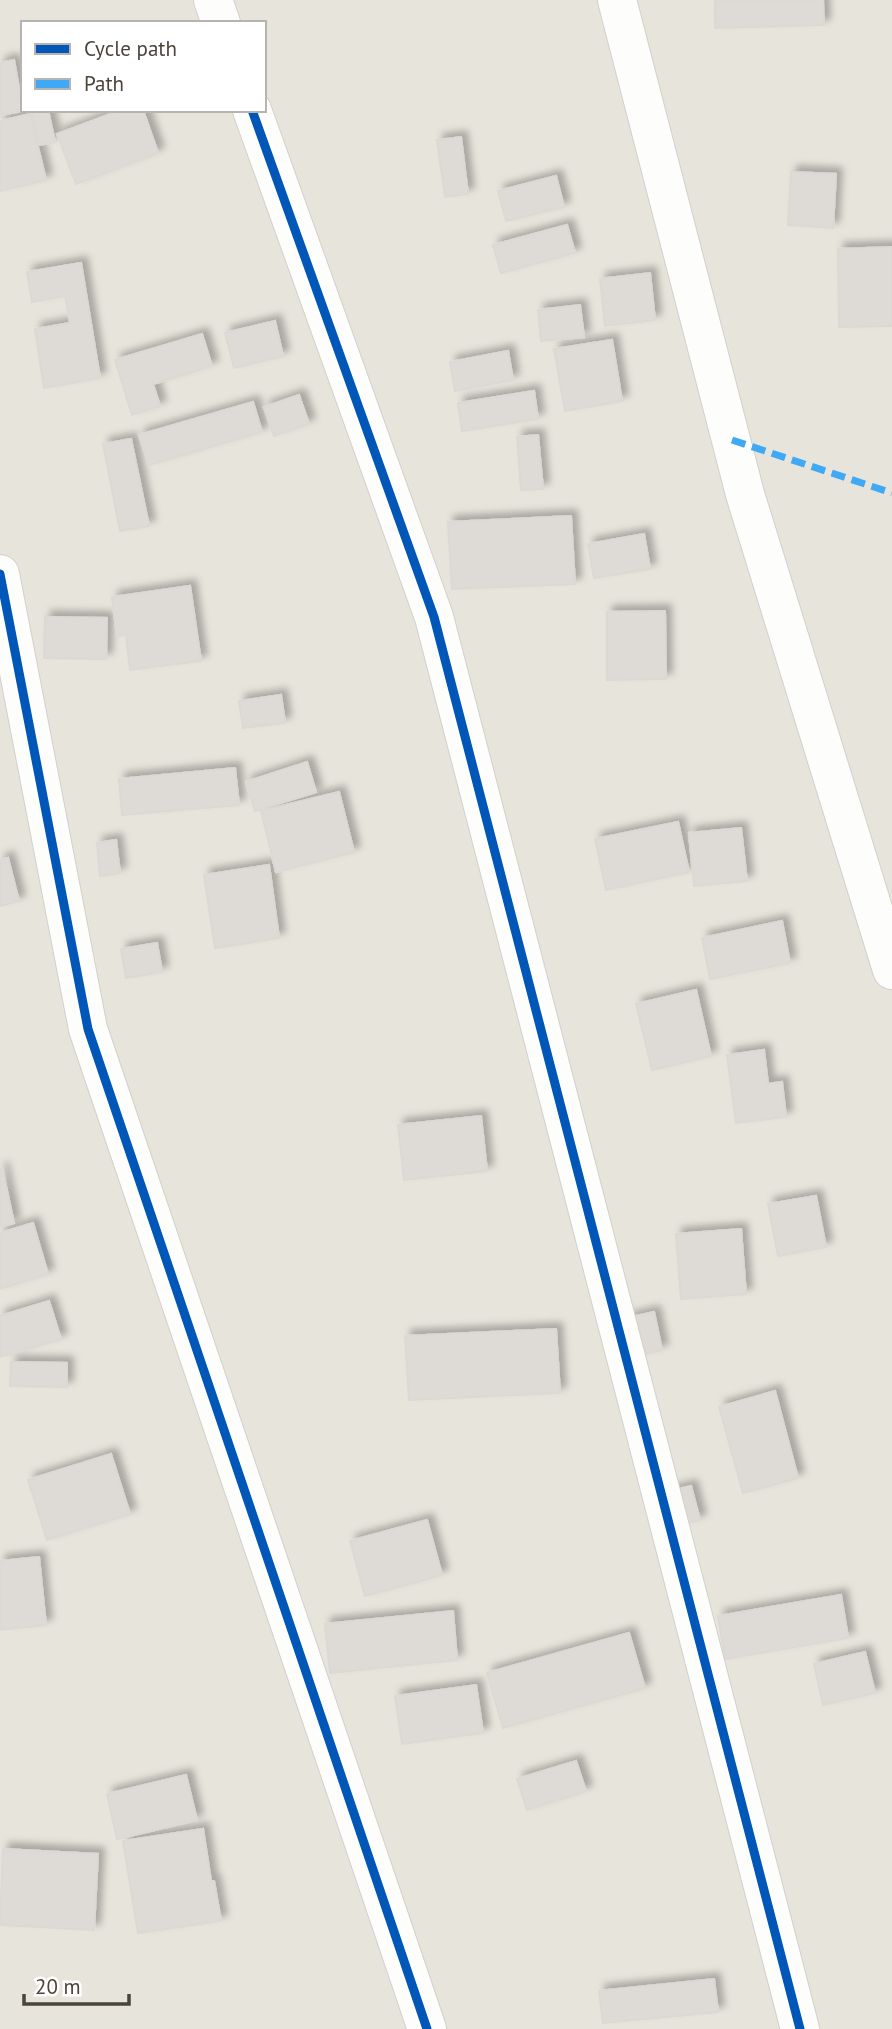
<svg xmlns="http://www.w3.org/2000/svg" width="892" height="2029" font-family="'PT Sans',sans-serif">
  <defs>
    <filter id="shadow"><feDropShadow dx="6" dy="-6" stdDeviation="3.5" flood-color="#0004"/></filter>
  </defs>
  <rect width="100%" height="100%" fill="#f4f2ee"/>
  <!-- residential -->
  <path fill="#e7e4dc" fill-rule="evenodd" d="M0,0h892v2029h-892zM23,23h241v87h-241z"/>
  <!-- building -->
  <path fill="#dedbd6" stroke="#dcd9d4" stroke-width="2" filter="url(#shadow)" d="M715,0h108l1,25 -109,3z
    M14,60l9,51 -23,4v-52z
    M31,110h17l7,32 -16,3z
    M121,110h22l15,43 -82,31 -19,-50z
    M30,114l16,66 -46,11v-70z
    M461,137l7,57 -23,3 -8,-57z
    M791,172l45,2 -3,54 -45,-3z
    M556,176l8,31 -58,14 -8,-30z
    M567,225l8,28 -74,20 -8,-28z
    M892,247v79l-53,1 -1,-78z
    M81,263l19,115 -56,10 -9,-59 35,-6 -5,-27 -33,6 -5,-30z
    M650,273l5,47 -50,6 -5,-47z
    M580,305l4,32 -43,4 -3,-31z
    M275,321l8,35 -49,12 -9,-35z
    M202,334l10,32 -59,18 7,22 -28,9 -17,-55z
    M612,340l10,61 -57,10 -11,-62z
    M508,351l5,29 -58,11 -5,-29z
    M534,391l4,28 -76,12 -4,-28z
    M299,395l10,29 -35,12 -10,-29z
    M253,402l9,30 -113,33 -10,-30z
    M538,435l5,54 -22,1 -4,-53z
    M131,439l18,87 -29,5 -17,-87z
    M571,516l4,68 -123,5 -4,-67z
    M644,534l6,35 -56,9 -6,-34z
    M190,586l11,75 -71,9 -4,-35 -9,1 -5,-39z
    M665,611l1,68 -59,1v-68z
    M45,617l62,1 -1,41 -62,-1z
    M281,695l4,28 -42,5 -4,-27z
    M307,762l9,30 -61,19 -9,-29z
    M235,768l4,37 -117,10 -3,-36z
    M339,792l15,60 -78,20 -15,-61z
    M678,822l11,50 -83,18 -11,-51z
    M741,828l6,53 -53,5 -5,-53z
    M116,840l4,33 -20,3 -3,-33z
    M8,858l11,43 -19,5v-46z
    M269,865l10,73 -64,10 -11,-73z
    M782,921l8,42 -80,16 -8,-41z
    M157,943l5,29 -36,6 -5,-29z
    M696,990l15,66 -59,14 -16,-66z
    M764,1050l4,34 14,-2 4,35 -50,6 -9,-68z
    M481,1116l6,55 -83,9 -6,-55z
    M2,1168l12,55 -14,4v-58z
    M816,1196l10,51 -48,9 -10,-52z
    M33,1223l15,51 -48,15v-56z
    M741,1229l5,65 -65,5 -5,-65z
    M49,1301l12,38 -61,18v-41z
    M654,1312l8,38 -27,6 -8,-38z
    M556,1329l4,64 -151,7 -4,-64z
    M11,1362l56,1v24l-57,-1z
    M775,1391l23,87 -55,15 -24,-86z
    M111,1454l19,60 -83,26 -19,-60z
    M691,1486l9,34 -28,7 -10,-34z
    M427,1520l15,55 -77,21 -15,-55z
    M39,1557l7,68 -46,5v-69z
    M841,1595l7,43 -123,21 -7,-43z
    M453,1611l4,49 -127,13 -5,-49z
    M629,1633l16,55 -142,40 -16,-55z
    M865,1652l10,41 -52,12 -9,-41z
    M476,1685l7,48 -81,11 -7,-48z
    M576,1761l10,30 -59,19 -10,-31z
    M186,1775l11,45 -80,19 -10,-45z
    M203,1829l8,52h3l7,40 -83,12 -15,-92z
    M3,1849l95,5 -4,76 -94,-5z
    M714,1979l4,33 -115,11 -4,-32z"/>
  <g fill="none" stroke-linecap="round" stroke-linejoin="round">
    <!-- minor casing -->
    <g stroke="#d2d0cb" stroke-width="40">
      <path id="minor" d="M213,0l8,23
        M617,0l128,494 147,476
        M252,110l182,507 366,1412
        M0,574l88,455 339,1000"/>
    </g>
    <!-- minor -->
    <use href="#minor" stroke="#fdfdfc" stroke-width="38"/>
    <!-- quiet -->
    <path stroke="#3fa9f5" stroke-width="7" stroke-dasharray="14 7" stroke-linecap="butt" d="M732,440l160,53"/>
    <!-- cycleway casing -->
    <g stroke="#fff" stroke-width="13">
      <path id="cycleway" d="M252,110l182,507 366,1412
        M0,574l88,455 339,1000"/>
    </g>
    <!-- cycleway -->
    <use href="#cycleway" stroke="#0057b8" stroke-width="9"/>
  </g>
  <!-- legend -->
  <rect x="21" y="21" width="245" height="91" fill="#ffffff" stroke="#b7b4b0" stroke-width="2"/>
  <rect x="35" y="44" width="35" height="10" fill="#0057b8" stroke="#b7b4b0" stroke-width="2"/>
  <text x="84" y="56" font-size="21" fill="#4b4439">Cycle path</text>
  <rect x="35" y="79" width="35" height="10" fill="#3fa9f5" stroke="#b7b4b0" stroke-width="2"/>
  <text x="84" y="91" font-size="21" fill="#4b4439">Path</text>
  <!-- scale -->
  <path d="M24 1994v10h105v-10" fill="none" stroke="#4b4439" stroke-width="3.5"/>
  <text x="35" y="1994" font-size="21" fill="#4b4439" stroke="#ffffff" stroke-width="5" paint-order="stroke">20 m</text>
</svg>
